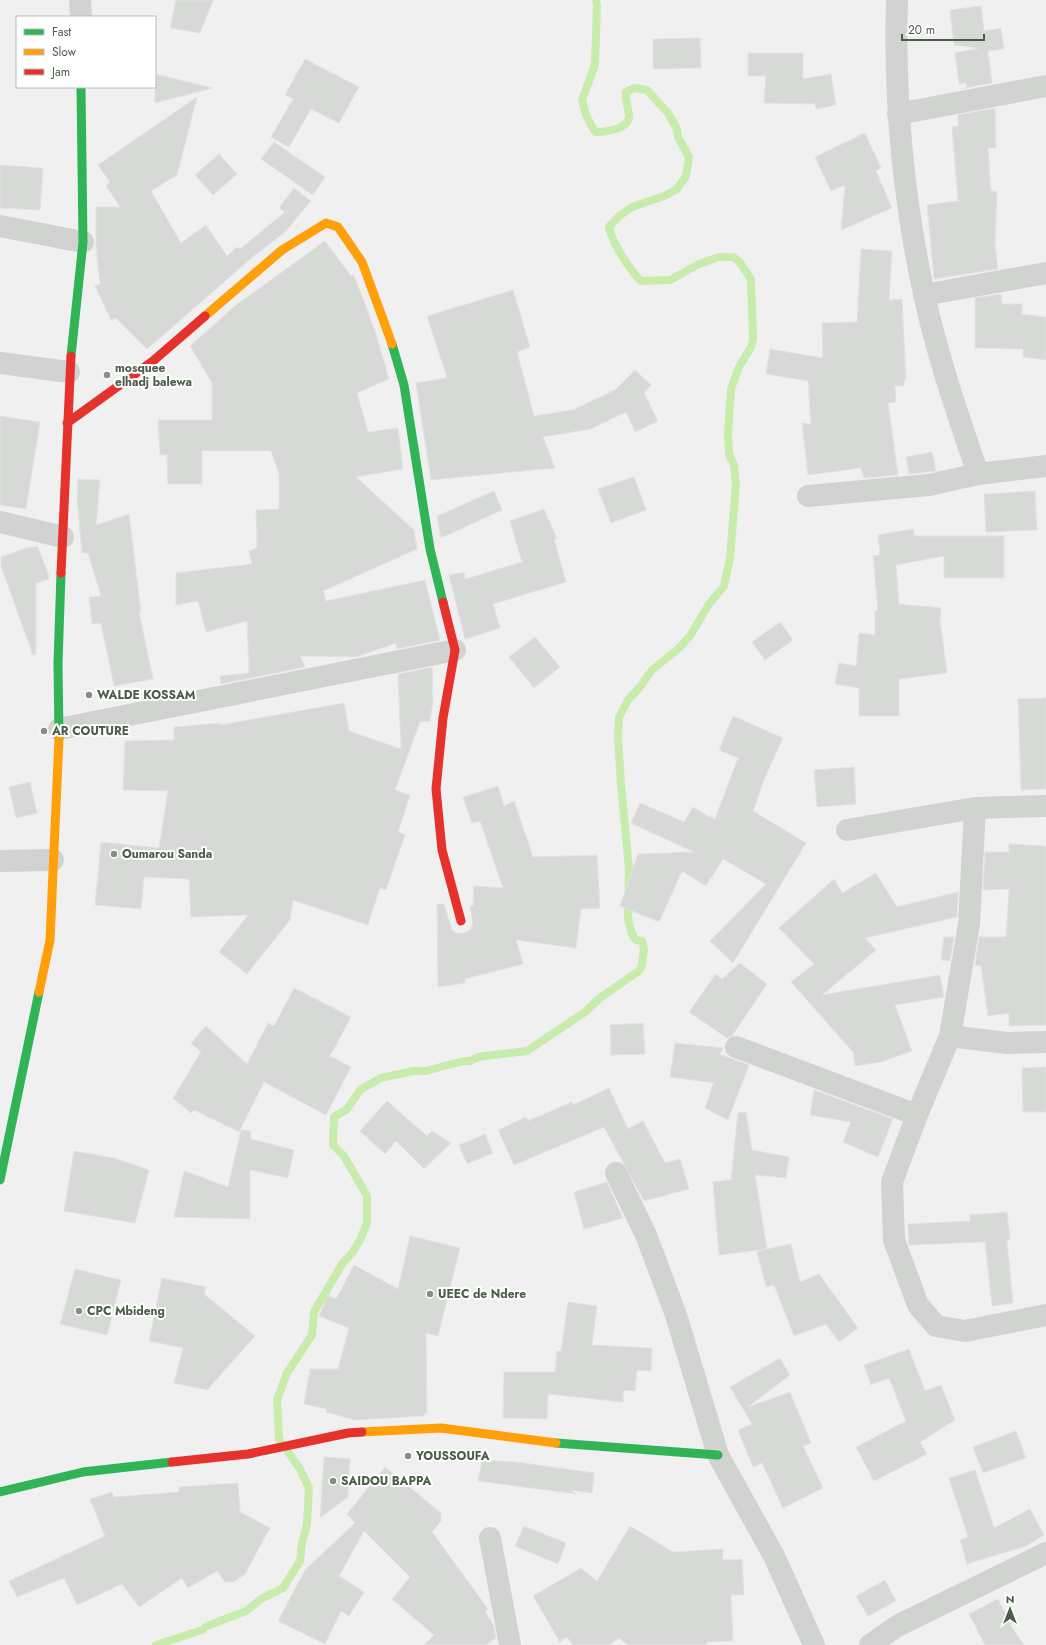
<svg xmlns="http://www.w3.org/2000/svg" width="1046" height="1645" font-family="Jost,sans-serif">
  <rect width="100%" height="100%" fill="#f0f0f1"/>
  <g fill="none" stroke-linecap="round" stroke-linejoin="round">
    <!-- stream -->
    <path stroke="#c7ecab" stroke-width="8" d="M156,1645l46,-15 5,-4 39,-15 15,-12 22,-11 17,-27 2,-18 5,-19 2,-36 -9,-19 -21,-30 -2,-39 10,-27 25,-38 2,-23 28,-48 10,-11 8,-13 7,-17v-27l-23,-40 -11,-11 1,-28 13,-8 14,-20 20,-11 32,-7h13l37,-10h7l8,-4 49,-6 58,-39 16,-15 38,-26 3,-6 2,-16 -2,-8 -6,-1 -4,-6 -4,-15 1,-50 -8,-85 -3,-46 1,-21 9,-17 12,-13 12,-17 26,-21 12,-13 19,-32 15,-18 6,-28 6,-73 -2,-20 -5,-11 -1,-20 3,-45 7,-20 13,-22 2,-8 -2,-60 -12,-18 -6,-4h-14l-20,7 -29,16 -29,1c-11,-11 -29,-38 -32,-54l10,-11 13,-9 32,-11 13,-7 9,-13 3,-19 -11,-20 -1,-8 -9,-16 -21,-23 -13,-2 -8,4c-1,8 2,15 3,23 1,14 -23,17 -34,17l-9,-17 -4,-15 13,-35 2,-60 -1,-5"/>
  </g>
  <!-- building -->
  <path fill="#d7d9d7" stroke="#e2e3e2" d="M176,0h37l-13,33 -30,-5z
    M981,6l3,25 17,-3 3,21 -16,2 4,32 -31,6 6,-2 -1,-4 -7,1 -4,-31 24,-5 -25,-3 -4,-35z
    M700,38l1,30 -48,1v-30z
    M748,53h55v26l28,-5 5,31 -20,4 -1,-5 -51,-1 2,-27h-18z
    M305,59l54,28 -20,36 -28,-14 -22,38 -18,-10 22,-38 -8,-4z
    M155,74l58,14 -58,15z
    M197,97l-20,78 -26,16 30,52 25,-18 21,31 10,-9 3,2 45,-37 -6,-4 15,-20 17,13 -26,31 -31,24 -107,93 -31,-31 -5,2 -16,-34 5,-2 -4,-37v-40h24l-14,-21 4,-4 -12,-17z
    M995,108l1,40h-8l3,43h6l-2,54 3,24 -64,10 -7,-74 31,-4 -6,-74 6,-1v-11z
    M865,133l16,35 -5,3 16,37 -51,22 4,-45 -14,6 -16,-34z
    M274,142l51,35 -12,18 -52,-36z
    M219,154l18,20 -24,21 -18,-20z
    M0,165l43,3 -3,42 -40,-2z
    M325,241l26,35 3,-1 21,56 14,48 -32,14 11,39 30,-4 5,41 -47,8 58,53 3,19 -94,42 3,10 99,-21 15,60 -43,9 -1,-6 -40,14 -56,-1 5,11 -84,17 -1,-8 29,-3 -2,-52 -41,11 -8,-31 -22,4v-32l76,-9 -3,-13 8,-3 -1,-38 23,-1v-35l-8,-23h-69v33h-34l-1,-29h-7l-2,-35h54v-37l-22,-37 46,-41z
    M861,249l31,2 -3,49 13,-1 4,81h-2v6h-9l1,16 -8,1 10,72 -34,3 -3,-10 -53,7 -6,-52 9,1 -3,-43 -42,-7 4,-25 53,9 -1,-35 35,-1z
    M513,290l17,57 -13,5 17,64 39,-6 42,-20 20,-20 16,15 -7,8 14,28 -23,11 -9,-20 -35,17 -48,8 12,31 -124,12 -15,-97 31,-5 -20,-62z
    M1001,294l1,10h20v10l24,3v43l-23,-3v-8l-48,-1v-50z
    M0,416l40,6 -14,87 -26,-4z
    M932,452l4,19 -27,3 -3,-17z
    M634,477l12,33 -35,13 -13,-34z
    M78,479l22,1 -4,45 33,-11 12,98h-2l14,67 -39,7 -13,-63 -9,1 -3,-27 12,-1 -13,-43h-6l-5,-55z
    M494,491l8,19 -61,28 -4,-22z
    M1035,491l2,39 -51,2 -2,-38z
    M544,509l13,30h-3l12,43 -73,22 7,24 -35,11 -16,-64 15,-3 1,7 57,-17 -12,-41z
    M913,529l2,7h89v42h-60v-22l-48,9 3,39 42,4 -1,12 7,53 -48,6v37h-40v-28l-24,-4 4,-21 17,3 3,-33 16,2v-24h3l-5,-55 7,-1 -2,-20z
    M29,547h9l11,29v3l-13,4v71l-3,1 -32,-89v-9z
    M780,622l13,18 -28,20 -13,-18z
    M535,637l25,30 -26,21 -25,-31z
    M432,667l1,34 -3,20 -10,1 -25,68 15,5 -12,37 7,3 -19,55 -6,-2 -12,37 -75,-25 -3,20 -43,54 -28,-22 29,-37 -57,2 -2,-38 -45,-2 -3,32 -46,-4 6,-63 58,6 9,-57 -45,-1 2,-49 49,-1v-13l46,-4v2l124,-22 5,28 52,18 -3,-75z
    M1046,698v91l-25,1 -3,-91z
    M733,716l50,22 -20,44 -10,29 53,32 -73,120 -23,-22 56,-57 -43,-25 -17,27 -24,-15 -23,51 -39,-16 18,-52 56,-2 -63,-29 9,-20 44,19 9,-15 16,10v-1l6,3 23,-61 -19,-8z
    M854,767l2,37 -39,3 -3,-37z
    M30,782l7,31 -21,5 -7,-31z
    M498,786l6,20 10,-5 19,56 64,-2 3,53 -19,1 -5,39 -60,-8 7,24 -58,15v4l-27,4 -1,-83h7l8,26 5,3h7l6,-3 3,-6 -3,-18h3l1,-20 29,2 -23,-67 -8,2 -9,-26z
    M1009,844l37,2v179l-37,1v-13l-21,3 -7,-50 -6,-1 4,-28h27l3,-48 -26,1 2,-38h24z
    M876,873l21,34 61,-15 -1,25 -92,21 11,12 -54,45 118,-20 4,22 -49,8 17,46 -31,11 -26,4 -2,-14 -62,-70 23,-18 -35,-36 55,-49 8,14z
    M944,937h10l-4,24 -9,-1z
    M740,963l27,21 -35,52 -5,2 -38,-26 27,-38 6,5z
    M294,988l57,29 -21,39 21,11 -25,48 -62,-33 -25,50 -45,-22 -3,3 -18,-15 28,-46 -10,-9 15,-17 41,38 21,-41 6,3z
    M643,1023l2,31 -34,1 -1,-30z
    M675,1043l48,5 -4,6 30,11 -21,55 -23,-12 8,-24 2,-1 -45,-6z
    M1046,1067v45h-23l-1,-44z
    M609,1088l19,41 15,-8 22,42 15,-4 9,30 -45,12 -40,-74 -90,38 -16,-35 28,-13 2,4 44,-19 1,3z
    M814,1090l79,29 -15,38 -35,-15 8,-20 -41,-7z
    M387,1101l40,35 5,-5 19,12 -27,26 -28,-28 -11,13 -25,-23z
    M746,1112l6,38 37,7 -3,21 -31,-3 12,74 -48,6 -6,-73 18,-2 7,-67z
    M241,1130l10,1v8l43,11 -6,28 -38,-8v49l-76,-2 10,-46 44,16z
    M485,1134l8,19 -26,11 -8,-19z
    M74,1151l40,7 35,12 -14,53 -71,-12z
    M607,1182l16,36 -39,11 -10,-37z
    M1007,1212l3,28h-3l6,63 -21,3 -7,-64 -76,3 -1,-21 62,-3v-6z
    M410,1236l50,12 -22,88 -12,-3 1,81h-3v2l-69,4 -29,-8 1,-3 -23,-5 6,-35h28l11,-41 -30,-12 9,-21 8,4 18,-34 44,24z
    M791,1244l9,38 19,-8 39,54 -19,14 -13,-18 -32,12 -20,-51 -8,2 -9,-36z
    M75,1269l46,11 -14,55 -47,-11z
    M162,1278l44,9 -2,7 51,42 -48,54 -33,-7 9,-35 -34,-7z
    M568,1302l29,4 -5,39 60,3 -1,23 -14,-1 -2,21 -11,-1 -1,12 -75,-8 -1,25 -44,-1 1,-46h51l2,-21h4z
    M909,1349l16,42 16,-6 14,35 -35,22 7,12 -53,27 -18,-34 50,-26 -17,-43 -18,7 -7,-20z
    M780,1358l10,17 -42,32 42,-15 21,51 -8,3 20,42 -40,20 -21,-45 -9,4 -15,-37 14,-6 -22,-37z
    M1016,1431l10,27 -43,15 -10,-26z
    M324,1457l26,2 -2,38 -28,21z
    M482,1460l34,2 78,11 -2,20 -22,-3 6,4 -98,-13z
    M385,1467l56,46v8l-9,11 56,77 -3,3 8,12 3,14 -10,7h-62l10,-10 -42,-36 18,-22 -46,-46 -25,45 25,16 -15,24 -8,-5 -16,33 -47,-23 27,-51 50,-47 -8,-9z
    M975,1470l19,58 36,-19 14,26 -18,11 -59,18 -7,-24 8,-3 -19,-59z
    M238,1483l2,29 30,16 -25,46 -11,8h-9l-8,-11 -29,17 -6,-10 -43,29 -17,-23 -45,21 -13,-27 -47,19 -8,-16 96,-45 -15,-37 22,-7 2,5 65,-5v-5z
    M524,1526l42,17 -8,21 -43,-18z
    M630,1526l43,26 50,-3v11l19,-1 2,36h-13l2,46 -26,1v3h-79l-9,-7 -10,7h-36l-6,-8 -7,5 -27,-46 48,-28 16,13z
    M885,1580l11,21 -28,15 -12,-20z
    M998,1599l15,30 11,16h-39l-16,-31z"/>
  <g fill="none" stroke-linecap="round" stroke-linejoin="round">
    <!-- street -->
    <path stroke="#d0d3cf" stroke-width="22" d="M80,0l1,17
      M897,0c-3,99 6,197 27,294 13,61 34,121 54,180
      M898,114l148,-28
      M0,226l83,16
      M924,295l122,-22
      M0,363l69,9
      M808,496l121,-11 49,-11 68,-8
      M0,522l63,15
      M59,729l396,-79
      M847,830l128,-22 71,-2
      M0,861l53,-1
      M950,1036l19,-112 6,-116
      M1046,1042l-39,1 -57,-7 -33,79 -25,67 2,58 24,65 18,21 29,5 81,-16
      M736,1047l181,68
      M616,1173l30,62 30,80 42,140 56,101 40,89
      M490,1538l20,107
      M870,1645l27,-19 149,-73"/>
    <!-- fast -->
    <path stroke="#30b455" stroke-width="9" d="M392,344l12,41 26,164 13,53
      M71,356l12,-114 -2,-155
      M59,738l-1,-75 3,-90
      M0,1180l39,-188
      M556,1443l162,12
      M0,1492l83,-20 89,-10"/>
    <!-- slow -->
    <path stroke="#ff9f0a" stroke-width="9" d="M205,316l77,-66 44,-27 12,4 24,35 30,82
      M39,992l11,-52 9,-202
      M362,1432l79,-4 115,15"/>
    <!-- jam -->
    <path stroke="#e5322d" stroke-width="9" d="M67,423l86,-62 52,-45
      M61,573l10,-217
      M443,602l12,48 -12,68 -7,71 6,61 19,71
      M172,1462l76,-8 100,-21 14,-1"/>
  </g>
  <!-- markers -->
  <g fill="#859083" stroke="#fff" stroke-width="1.5">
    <circle cx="107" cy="375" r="4"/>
    <circle cx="89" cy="695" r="4"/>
    <circle cx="44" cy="731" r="4"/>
    <circle cx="114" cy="854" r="4"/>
    <circle cx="430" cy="1294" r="4"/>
    <circle cx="79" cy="1311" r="4"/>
    <circle cx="408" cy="1456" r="4"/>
    <circle cx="333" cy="1481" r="4"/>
  </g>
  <g text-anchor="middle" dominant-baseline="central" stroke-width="4" stroke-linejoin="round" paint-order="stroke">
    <!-- poi labels -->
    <g font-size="12" font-weight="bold" fill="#4b5d48" stroke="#fff" text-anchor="start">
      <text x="115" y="368">mosquee<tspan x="115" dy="14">elhadj balewa</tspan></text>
      <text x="97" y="695">WALDE KOSSAM</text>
      <text x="52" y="731">AR COUTURE</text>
      <text x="122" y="854">Oumarou Sanda</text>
      <text x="438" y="1294">UEEC de Ndere</text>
      <text x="87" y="1311">CPC Mbideng</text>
      <text x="416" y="1456">YOUSSOUFA</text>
      <text x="341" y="1481">SAIDOU BAPPA</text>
    </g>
  </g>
  <!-- legend -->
  <rect x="16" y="16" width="140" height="72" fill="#ffffff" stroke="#b7beb6"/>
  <rect x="24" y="29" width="20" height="6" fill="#30b455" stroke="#b7beb6"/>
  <text x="52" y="36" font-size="12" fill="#4b5d48">Fast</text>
  <rect x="24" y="49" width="20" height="6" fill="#ff9f0a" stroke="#b7beb6"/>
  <text x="52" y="56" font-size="12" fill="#4b5d48">Slow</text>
  <rect x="24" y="69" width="20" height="6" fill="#e5322d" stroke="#b7beb6"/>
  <text x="52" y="76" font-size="12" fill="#4b5d48">Jam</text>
  <!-- north arrow -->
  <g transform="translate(1010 1609)" stroke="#ffffff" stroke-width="3" paint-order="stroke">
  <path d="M0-3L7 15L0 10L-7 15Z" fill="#4b5d48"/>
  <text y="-6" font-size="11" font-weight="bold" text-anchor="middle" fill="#4b5d48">N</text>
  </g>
  <!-- scale -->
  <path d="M902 34v6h82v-6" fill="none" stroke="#4b5d48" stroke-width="2"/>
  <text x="908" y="34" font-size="12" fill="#4b5d48" stroke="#ffffff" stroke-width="3" paint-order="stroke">20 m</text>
</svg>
